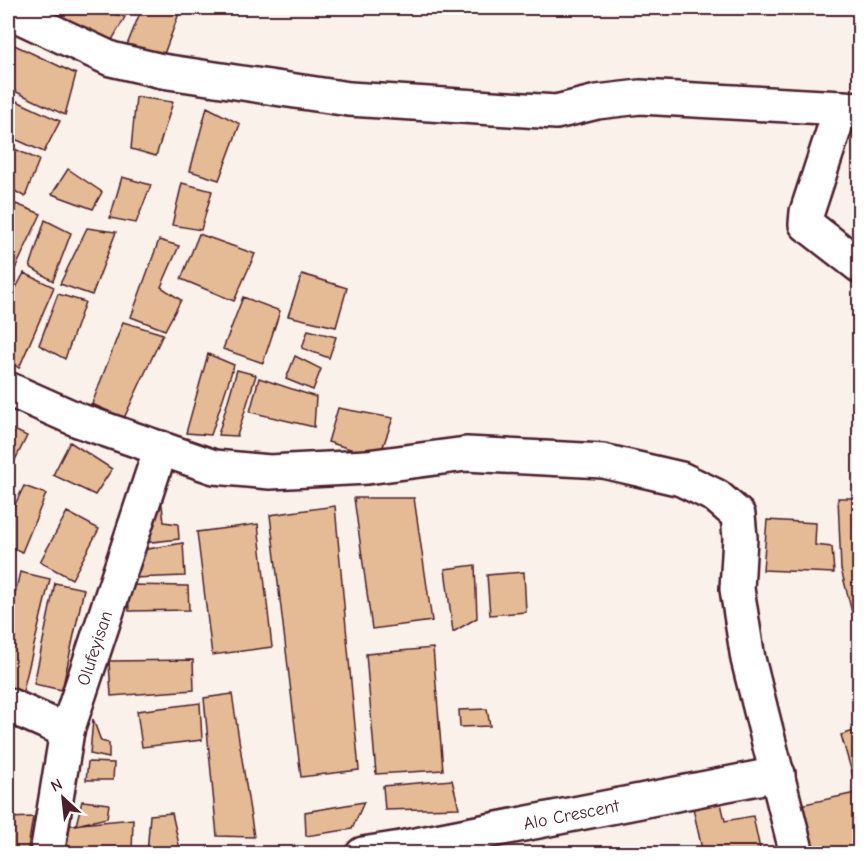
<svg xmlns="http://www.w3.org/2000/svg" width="867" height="861" font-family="'Comic Neue',sans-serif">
  <rect width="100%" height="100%" fill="#faf1ea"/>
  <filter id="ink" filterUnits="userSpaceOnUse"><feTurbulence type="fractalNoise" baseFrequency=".0167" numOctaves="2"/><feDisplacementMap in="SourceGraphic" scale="12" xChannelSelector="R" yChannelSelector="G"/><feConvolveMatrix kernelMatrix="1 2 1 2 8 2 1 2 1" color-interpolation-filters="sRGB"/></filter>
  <g filter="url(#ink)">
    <!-- building -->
    <path fill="#e4bb94" stroke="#4a1f2b" stroke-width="1.5" d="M62,8h30l33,9 -13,23 -55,-20z
      M142,8h39l-17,46 -37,-9z
      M8,42l68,32 -11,41 -57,-27z
      M8,97l52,24 -16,31 -36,-16z
      M136,97l37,5 -17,54 -25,-7z
      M207,107l33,17 -21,56 -29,-9z
      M8,146l31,14 -14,37 -17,-10z
      M68,169l34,23 -9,17 -41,-15z
      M122,177l29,8 -15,38 -26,-5z
      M182,183l30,8 -11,39 -29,-5z
      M16,204l25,10 -33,70v-63z
      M45,220l26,13 -18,48 -23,-14z
      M87,228l29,4 -24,63 -32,-11z
      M199,234l56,20 -21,47 -53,-22z
      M159,240l20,6 -18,41 20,13 -16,30 -34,-13z
      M24,273l30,14 -35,81 -11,-8v-57z
      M302,274l45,14 -11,39 -48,-11z
      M58,294l27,8 -20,57 -26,-14z
      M243,297l37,14 -17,52 -40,-14z
      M123,322l40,12 -39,84 -32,-14z
      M308,330l28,7 -7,21 -27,-10z
      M208,354l26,11 -23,70 -25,-2z
      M295,356l26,13 -8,21 -27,-11z
      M237,370l19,5 -19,61 -19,-1z
      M259,378l57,19 -2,30 -64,-15z
      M338,408l55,10 -14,40 -51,-16z
      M8,427l19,9 -19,38z
      M70,442l42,27 -17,26 -42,-20z
      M24,486l22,8 -24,58 -14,-6v-27z
      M161,497l3,25 14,2 1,15 -37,4z
      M354,498h60l18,123 -60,8z
      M838,498h22v146l-19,-75z
      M335,506l24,264 -58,7 -31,-262z
      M67,512l32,17 -27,50 -32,-17z
      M767,520l49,3 -1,22 17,2 2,26 -71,-3z
      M258,524l14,123 -60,8 -15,-123z
      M183,543l2,33 -53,2 -1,-26z
      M475,565l2,53 -24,14 -8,-63z
      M20,572l30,7 -28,116 -14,-4v-67z
      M524,572l2,40 -36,3 -3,-40z
      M55,583l29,6 -22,101 -28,-6z
      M128,585l60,1 1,24 -60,1z
      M433,648l10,122 -67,4 -10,-120z
      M193,660l1,30 -83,6 -2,-35z
      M232,694l22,143 -37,-1 -13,-138z
      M200,703l2,37 -60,7 -5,-36z
      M487,709l3,17 -30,1 -1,-17z
      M93,719l8,22 8,2v15l-19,-4z
      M860,729v45l-7,2 -12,-41z
      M88,762l26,1 -1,17h-27z
      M452,780l7,28 -74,2 -2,-24z
      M860,792v62h-50l-10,-49z
      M719,794l6,27 28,-5 8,38h-58l-12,-55z
      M82,801l27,3 -2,14 -31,7z
      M364,802l-12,27 -46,7 -1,-24z
      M172,813l9,41h-34l3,-39z
      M33,817l-6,37h-19v-36z
      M133,819l-1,35h-66l4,-29z"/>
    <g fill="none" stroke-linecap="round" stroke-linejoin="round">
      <!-- street casing -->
      <g stroke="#4a1f2b" stroke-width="38">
        <g id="street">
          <path d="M8,11l103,48 51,12 187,28 207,13 41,-10 43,-5 220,12"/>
          <path d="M841,108l-34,104 -1,12 54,42"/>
          <path d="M8,389l70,31 136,47 56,5 97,-5 99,-13 137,7 78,18 35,17 22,19 2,23 -3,51 11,70 49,195"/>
          <path d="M8,705l59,26"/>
          <path id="s1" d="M47,854l20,-123 94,-283"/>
          <path id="s2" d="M363,854l38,-6 377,-74"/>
        </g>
      </g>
      <!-- street -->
      <use href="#street" stroke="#fff" stroke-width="33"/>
    </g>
  </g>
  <g text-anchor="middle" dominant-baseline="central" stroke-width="6" stroke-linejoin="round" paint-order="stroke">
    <!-- street labels -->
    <g font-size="18" fill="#4a1f2b" stroke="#fff">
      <text stroke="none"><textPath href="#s1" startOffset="212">Olufeyisan</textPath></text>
      <text stroke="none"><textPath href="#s2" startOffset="212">Alo Crescent</textPath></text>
    </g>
  </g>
  <!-- margin -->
  <rect width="867" height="861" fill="none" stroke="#fff" stroke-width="30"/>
  <rect x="15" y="15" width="837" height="831" fill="none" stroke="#4a1f2b" stroke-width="2" filter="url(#ink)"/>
  <!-- north arrow -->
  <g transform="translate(63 798) rotate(333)" stroke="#ffffff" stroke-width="4.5" paint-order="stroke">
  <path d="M0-4.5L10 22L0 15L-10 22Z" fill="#4a1f2b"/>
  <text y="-9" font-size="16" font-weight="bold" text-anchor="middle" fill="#4a1f2b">N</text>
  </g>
</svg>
